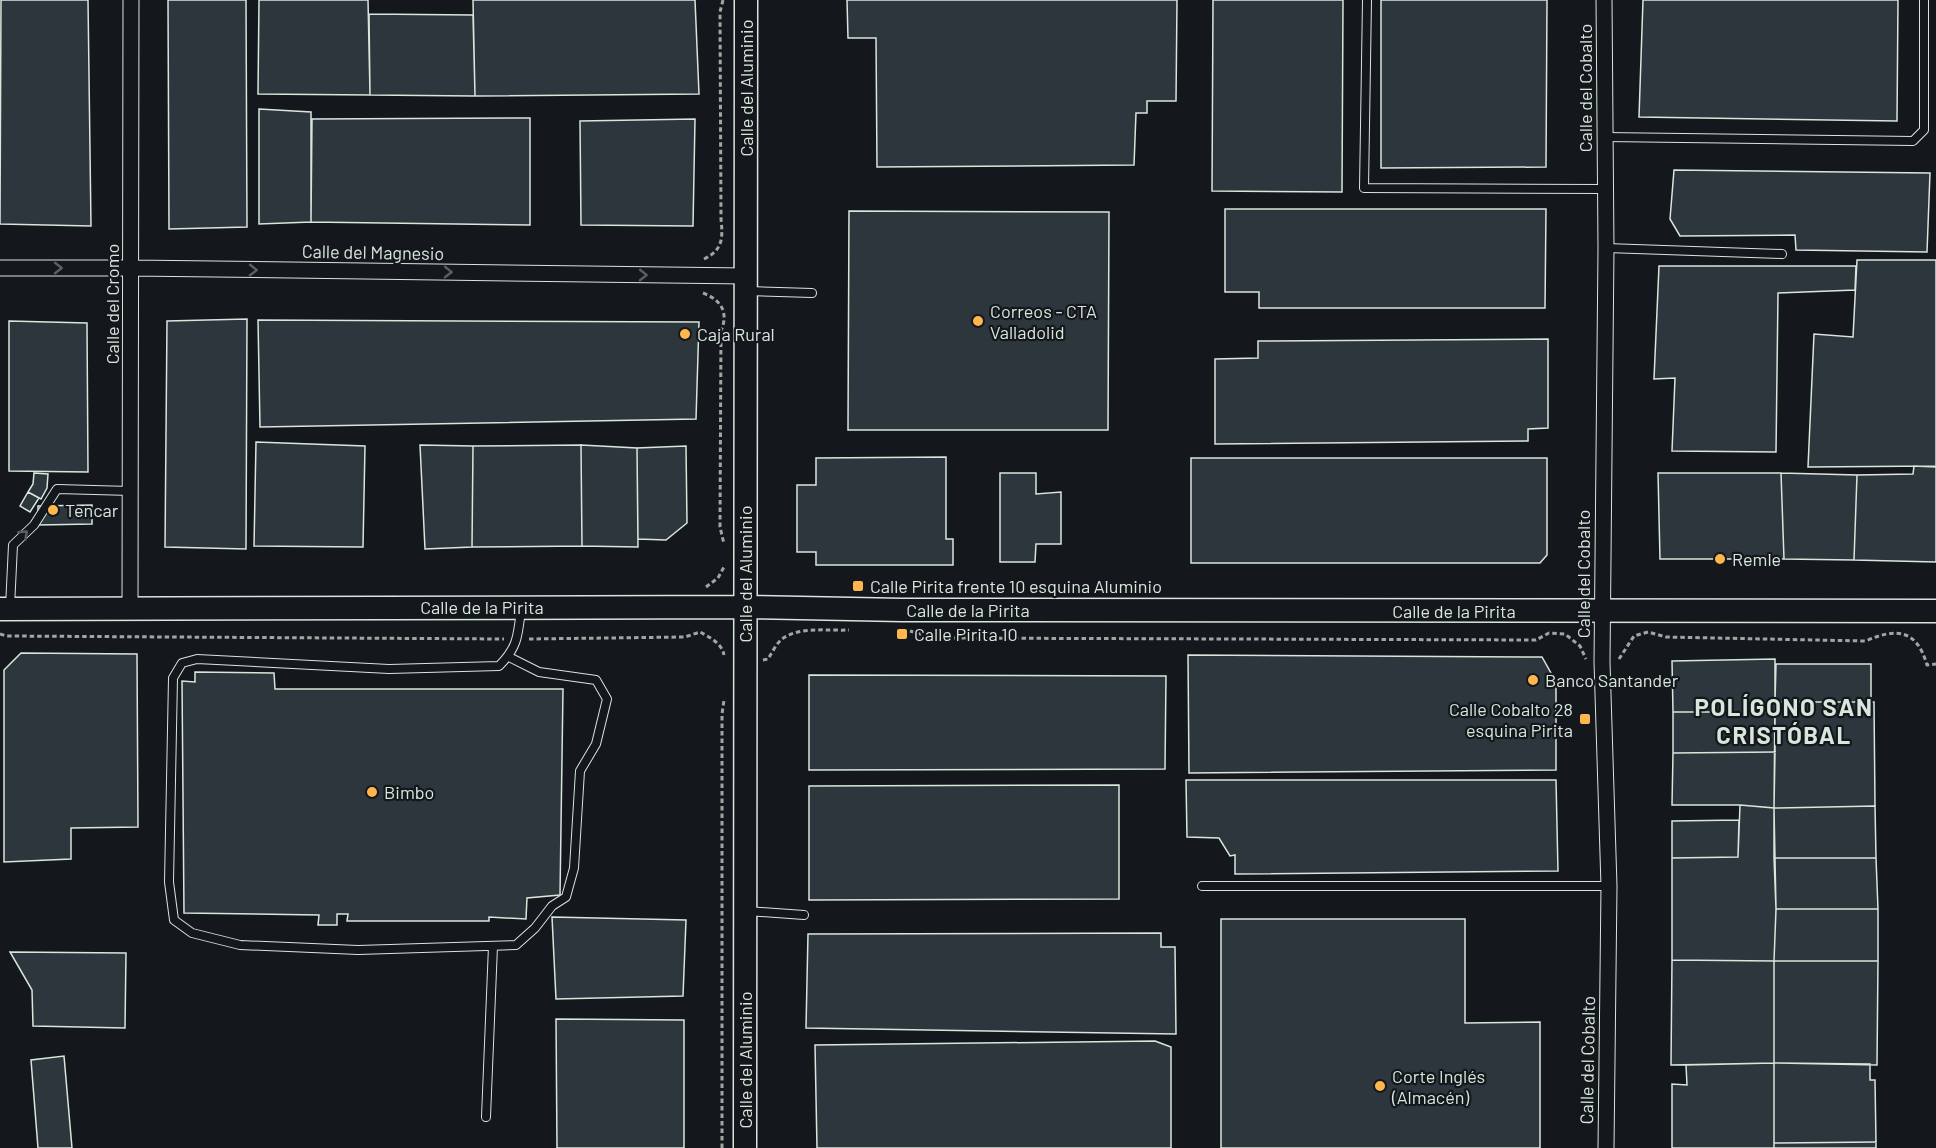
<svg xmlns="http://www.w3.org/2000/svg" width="1936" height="1148" font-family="Barlow,sans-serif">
  <rect width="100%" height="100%" fill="#14181c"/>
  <!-- building -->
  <path fill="#2c363c" stroke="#d8e6dc" stroke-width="1.5" d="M1,0h87l3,226 -91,-2z
    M168,0h78l1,227 -78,2z
    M259,0h109l2,95 -112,-1z
    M473,0h222l4,94 -224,2z
    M847,0h330l-1,101h-29v12h-11l-2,52 -257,2 -1,-129h-28z
    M1213,0h130l-1,192 -130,-1z
    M1381,0h166l-1,167 -165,1z
    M1643,0h255l-1,121 -258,-4z
    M369,14l104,1 2,81 -105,-1z
    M259,109l52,3v110l-52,2z
    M530,118v107l-219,-3 1,-103z
    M695,119l-2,107 -112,-1 -1,-104z
    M1674,170l256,3 -3,79 -131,-2 -1,-15 -115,1 -10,-17z
    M1225,209h321l-1,99h-286v-16h-34z
    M849,211l260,1 -1,218h-260z
    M1857,260h79v206l-128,1 6,-133 39,3z
    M1659,266h197l-1,24 -77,3 -2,159 -104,-1 3,-73 -21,1z
    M247,319l-1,230 -81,-2 2,-226z
    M258,320l441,2 -3,97 -436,8z
    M9,321l78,2 1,149 -79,-1z
    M1548,339v89l-20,1v12l-313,3v-85l43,-1v-17z
    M256,442l109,4 -2,101 -109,-1z
    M420,445l53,1 -1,101 -47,2z
    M581,445l1,101 -110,1 1,-101z
    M581,445l56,3 1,99 -56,-1z
    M686,446l1,77 -21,17 -28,-1 -1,-91z
    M946,457v82h7v26h-137v-13h-19v-67h19v-27z
    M1191,458h356v97l-7,8h-349z
    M1914,466l22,1v95l-82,-2 3,-85 56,-1z
    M34,473l14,1 -1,14 -6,11 -13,-7 5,-8z
    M1000,473h36v21l25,-2v52h-25l-1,18h-35z
    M1658,473h123l3,86h-124z
    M1781,473l76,2 -3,85 -70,-1z
    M28,492l11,6 -9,14 -10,-6z
    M92,505v19l-54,1v-19z
    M21,653l116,1 1,173 -67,1v31l-67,3v-192z
    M1188,655l354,2 14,25v88l-367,3z
    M1775,659v53h-102l-1,-51z
    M1776,664h95v38h-96z
    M195,672l79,1 1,16h288l-3,206 -33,3 -1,21 -37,-2v4h-142l1,-7h-11v11h-19l1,-10 -135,-2 -2,-232 13,1z
    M809,675l357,1 -1,93 -356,1z
    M1775,702h99l1,104 -101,2z
    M1673,712h102v40l-102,1z
    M1775,752l-1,56 -34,-3h-68l1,-52z
    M1186,780h370l2,91 -323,3v-19l-5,1 -11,-18 -32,-1z
    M1119,785v114l-310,1v-114z
    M1740,805l34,3 2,101 -2,52 -102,-1v-102l66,-1z
    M1875,806l1,52h-102v-50z
    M1739,820l-1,37 -66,1v-37z
    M1774,858h102l2,51h-102z
    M1776,909h102v52h-104z
    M552,917l134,3 -3,76 -127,3z
    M1221,919h244v104l75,-1v126h-319z
    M1161,933v14h14l1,87 -370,-6 2,-94z
    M10,952l116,1 -1,75 -92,-2 -1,-36z
    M1672,960l102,1v102l-103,2z
    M1774,961h104l-1,104 -103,-2z
    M556,1019l128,1v128h-127z
    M1155,1041l16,6v101h-354l-2,-103z
    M64,1056l8,92h-34l-7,-88z
    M1774,1063v85h-102v-64l15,1 -1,-20z
    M1774,1063l96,1v16h5l1,62 -102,1z
    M1876,1142v6h-102v-5z"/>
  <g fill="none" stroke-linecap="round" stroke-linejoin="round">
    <!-- lane casing -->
    <g stroke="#d8e6dc" stroke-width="10">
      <path id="lane" d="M1367,0l-3,188 241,1
        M1605,137l308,4 11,-11v-130
        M1606,248l176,6
        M747,291l65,2
        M10,607l3,-62 21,-20 23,-36 74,2
        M509,657l30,15 57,8 11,19 -11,45 -16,27 -6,97 -8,29 -14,9 -17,22 -19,17 -158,5 -118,-5 -48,-12 -18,-13 -5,-38 4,-204 9,-15 15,-4 192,10 110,-3c19,-19 19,-31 22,-57
        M1202,886h407
        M747,911l57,4
        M486,1117l7,-171"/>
    </g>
    <!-- street casing -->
    <g stroke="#d8e6dc" stroke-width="17">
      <path id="street" d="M1604,0l2,248 -4,414 7,224 -3,262
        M0,268h132l614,8
        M130,608l1,-608"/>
    </g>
    <!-- secondary casing -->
    <g stroke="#d8e6dc" stroke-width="25">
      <path id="secondary" d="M0,609l745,-2 157,3 1034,1
        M745,1148l1,-1148"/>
    </g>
    <!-- path -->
    <path stroke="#9da8a2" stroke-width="3" stroke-dasharray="4.5 3" stroke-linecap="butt" d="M704,259c19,-9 19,-21 17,-40l-1,-207 3,-12
      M703,293c18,7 26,19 18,38l-1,196 4,17
      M706,587l12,-9 7,-13
      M910,631l25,7 601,2 13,-7 16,1 15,12 6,13
      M0,634l6,2 498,3
      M529,639l156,-2 15,-5c9,5 22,11 24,23
      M1619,659l15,-23 14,-4 18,5 200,4c31,-14 51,-11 61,24l9,-1
      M763,660l5,-1c4,-6 8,-15 14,-20 18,-13 46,-8 67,-9
      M722,1148v-434l2,-14"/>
    <!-- lane -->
    <use href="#lane" stroke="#14181c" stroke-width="8"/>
    <!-- street -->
    <use href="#street" stroke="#14181c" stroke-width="15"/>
    <!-- secondary -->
    <use href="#secondary" stroke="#14181c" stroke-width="22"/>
  </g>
  <!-- one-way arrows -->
  <defs><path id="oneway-chevron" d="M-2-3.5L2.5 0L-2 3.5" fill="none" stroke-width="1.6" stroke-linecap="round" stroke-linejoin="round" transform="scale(1.5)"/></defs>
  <g stroke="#59605f">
    <use href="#oneway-chevron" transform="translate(58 268)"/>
    <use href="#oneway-chevron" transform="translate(253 270) rotate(1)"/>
    <use href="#oneway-chevron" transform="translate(448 272) rotate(1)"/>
    <use href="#oneway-chevron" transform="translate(643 275) rotate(1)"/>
    <use href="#oneway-chevron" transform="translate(24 534) rotate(-43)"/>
  </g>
  <!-- markers -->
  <g fill="#ffb74d" stroke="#14181c" stroke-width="2">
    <circle cx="978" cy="321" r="6"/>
    <circle cx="685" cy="334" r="6"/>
    <circle cx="53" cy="510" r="6"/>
    <circle cx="1720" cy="559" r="6"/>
    <rect x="852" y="580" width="12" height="12" rx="3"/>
    <rect x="896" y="628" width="12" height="12" rx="3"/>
    <circle cx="1533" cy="680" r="6"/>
    <rect x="1579" y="713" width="12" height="12" rx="3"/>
    <circle cx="372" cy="792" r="6"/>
    <circle cx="1380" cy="1086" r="6"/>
  </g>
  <g text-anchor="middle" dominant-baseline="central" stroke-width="4.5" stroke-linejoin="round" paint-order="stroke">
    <!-- street labels -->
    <g font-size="18" fill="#d8e6dc" stroke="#14181c">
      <text transform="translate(746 88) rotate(-90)">Calle del Aluminio</text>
      <text transform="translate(1585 88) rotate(-90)">Calle del Cobalto</text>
      <text transform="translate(373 252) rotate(1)">Calle del Magnesio</text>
      <text transform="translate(112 304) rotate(-90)">Calle del Cromo</text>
      <text transform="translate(745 574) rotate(-90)">Calle del Aluminio</text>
      <text transform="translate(1583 574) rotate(-90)">Calle del Cobalto</text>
      <text x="482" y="607">Calle de la Pirita</text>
      <text x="968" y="610">Calle de la Pirita</text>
      <text x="1454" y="611">Calle de la Pirita</text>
      <text transform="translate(745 1060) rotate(-90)">Calle del Aluminio</text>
      <text transform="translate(1587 1060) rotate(-89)">Calle del Cobalto</text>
    </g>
    <!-- poi labels -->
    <g font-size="18" fill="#d8e6dc" stroke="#14181c" text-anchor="start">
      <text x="990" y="311">Correos - CTA<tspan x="990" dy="21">Valladolid</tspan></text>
      <text x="697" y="334">Caja Rural</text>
      <text x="65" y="510">Tencar</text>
      <text x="1732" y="559">Remle</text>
      <text x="870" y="586">Calle Pirita frente 10 esquina Aluminio</text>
      <text x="914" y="634">Calle Pirita 10</text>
      <text x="1545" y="680">Banco Santander</text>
      <text x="1573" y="709" text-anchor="end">Calle Cobalto 28<tspan x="1573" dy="21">esquina Pirita</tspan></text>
      <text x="384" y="792">Bimbo</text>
      <text x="1392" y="1076">Corte Inglés<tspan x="1392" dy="21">(Almacén)</tspan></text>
    </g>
    <!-- district labels -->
    <g font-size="24" font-weight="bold" letter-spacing="1.5" fill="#d8e6dc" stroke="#14181c">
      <text x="1784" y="706">POLÍGONO SAN<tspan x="1784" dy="28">CRISTÓBAL</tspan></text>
    </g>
  </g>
</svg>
